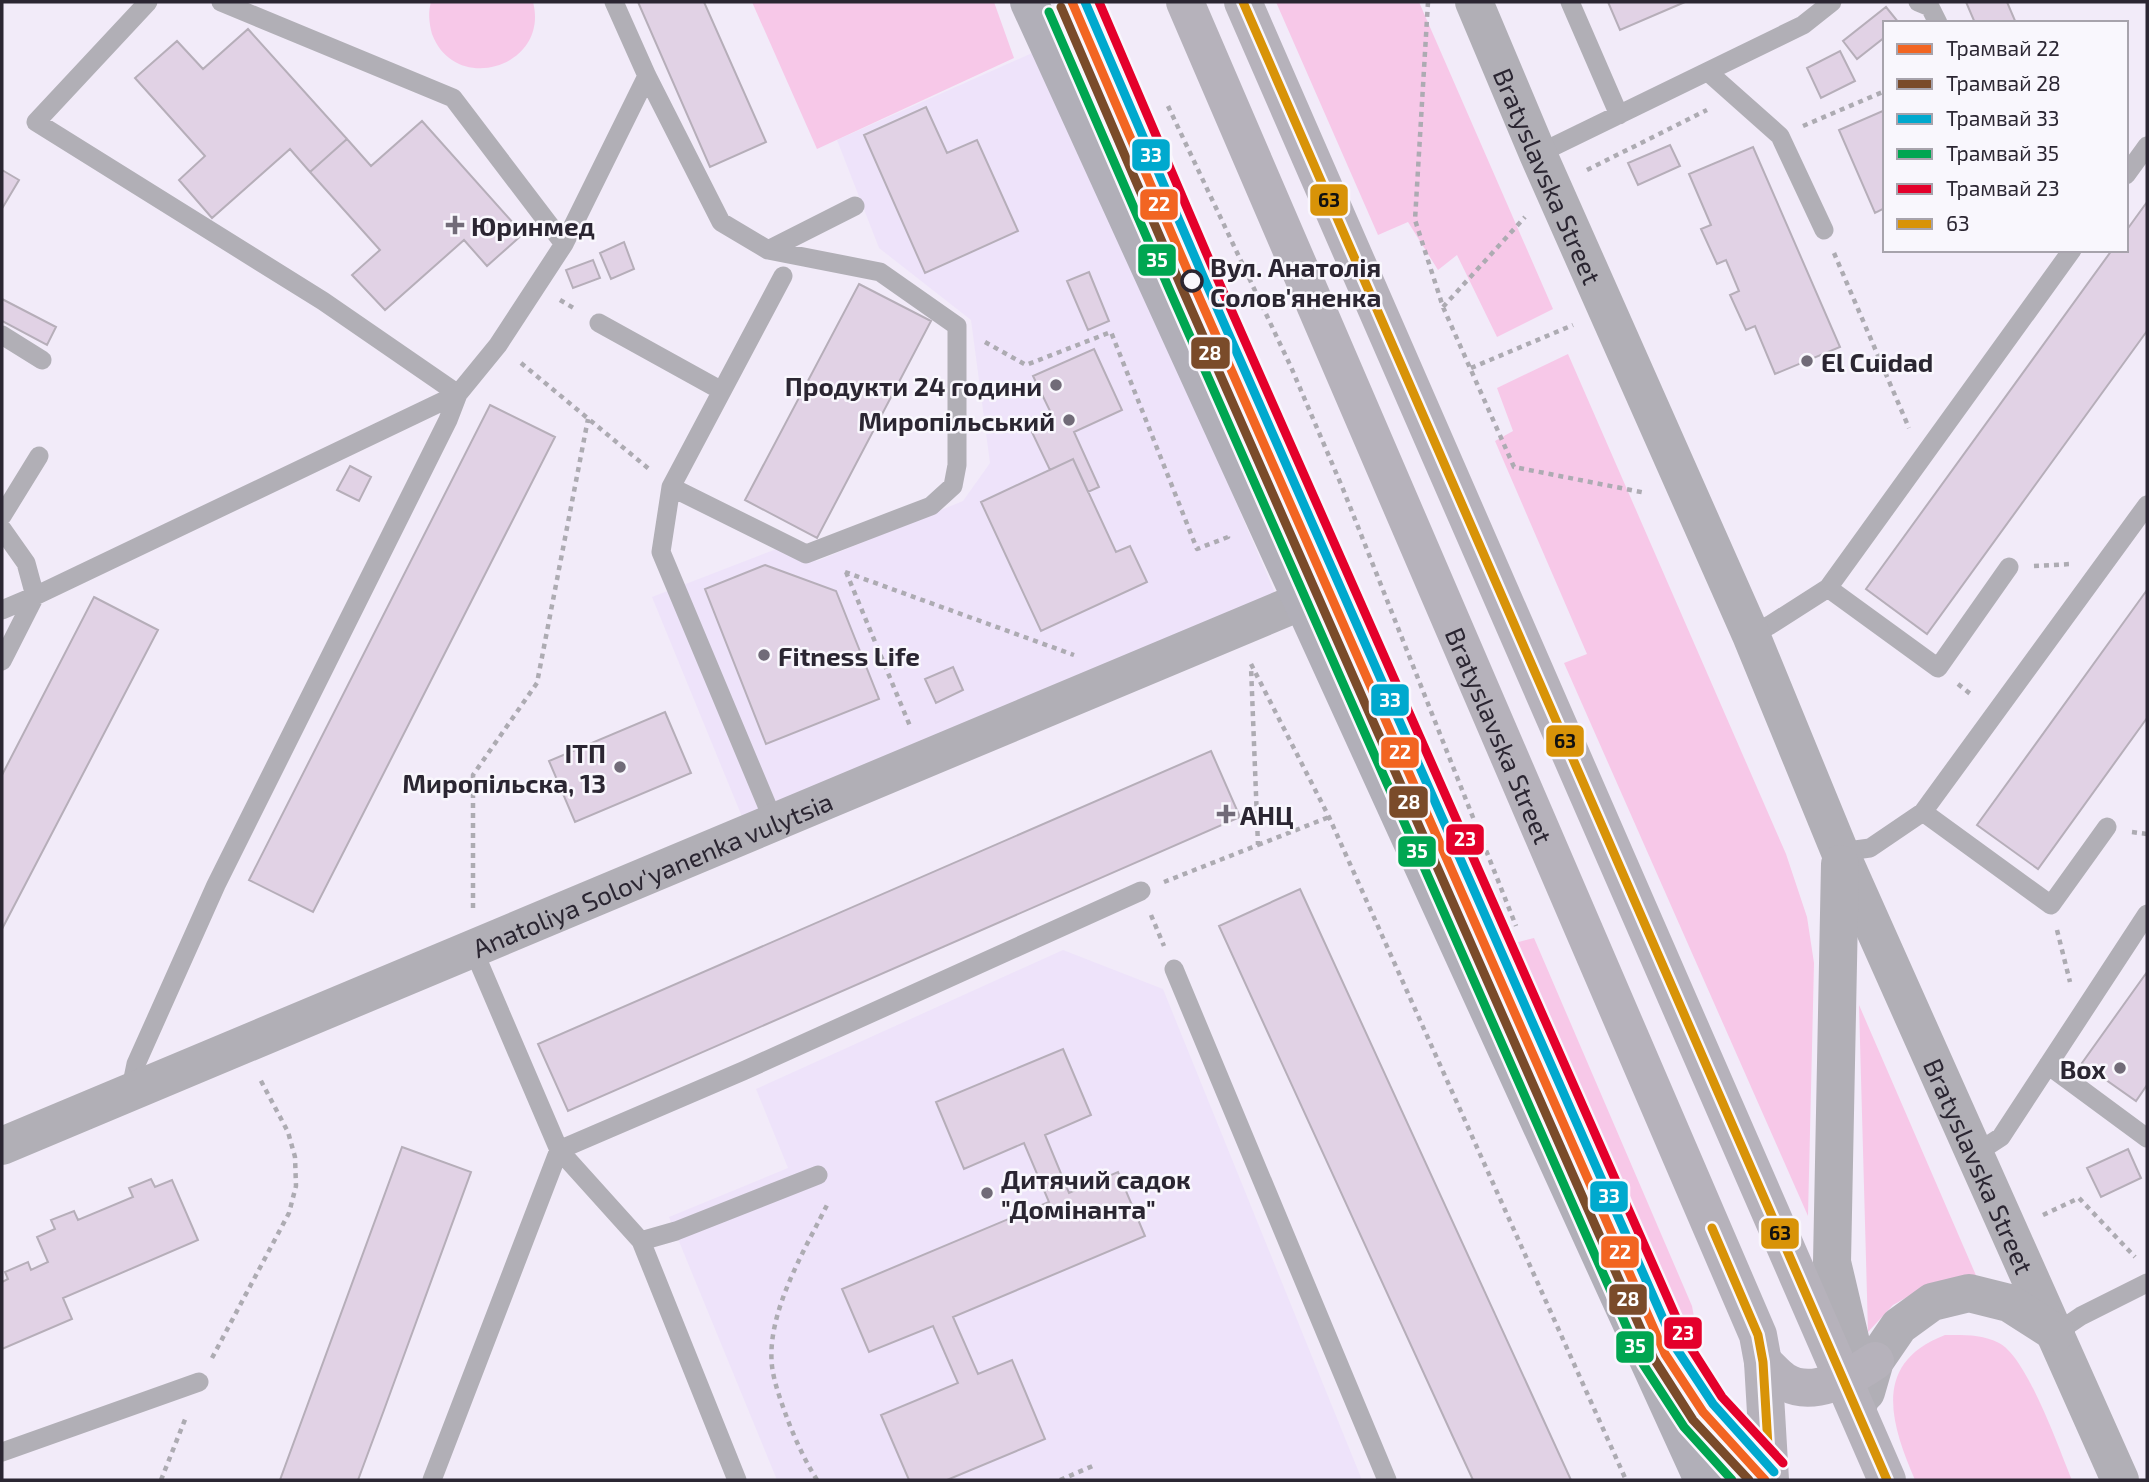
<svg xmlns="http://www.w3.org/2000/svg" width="2149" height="1482" font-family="'Exo 2',sans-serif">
  <rect width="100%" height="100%" fill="#f2ebf9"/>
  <!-- built -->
  <path fill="#eee3fa" d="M1041,49l237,551 -533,224 -93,-227 127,-49 38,13 146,-60 27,-38 -19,-143 -92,-72 -42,-108z
    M1063,950l100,39 199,491h-585l-108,-263 119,-49 -32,-79z"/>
  <!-- green -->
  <path fill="#f7c8e8" d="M431,2h102c17,65 -78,94 -101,32 -3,-11 -4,-22 -1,-32z
    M752,2h242l20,56 -197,91z
    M1276,2h143l134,307 -56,28 -40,-82 -19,15 -30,-48 -30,13z
    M1568,354l218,500 21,63 7,46 -6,253 -244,-553 23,-9 -92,-213 18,-10 -16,-43z
    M1534,938l158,368 14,76 -22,-42 -173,-396z
    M1859,1005l119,275 -64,13 -21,12 -25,27z
    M1945,1335c18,0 37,-1 54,8 28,14 60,106 73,137h-157c-25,-58 -43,-117 30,-145z"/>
  <!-- building -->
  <path fill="#e1d2e5" stroke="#b6aeb9" stroke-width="2" d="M638,2h66l62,140 -56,25z
    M1608,2h77l-65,28z
    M1966,2h41l9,21h-41z
    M1886,7l13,16h-14v14l-28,22 -14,-18z
    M248,29l99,110 -37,33 -20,-23 -78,69 -33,-38 26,-24 -70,-78 42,-37 26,28z
    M1840,51l15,30 -34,17 -14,-30z
    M926,107l21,46 30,-13 41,91 -93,42 -61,-138z
    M1885,110v98l-10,5 -36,-83z
    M422,121l101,113 -36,32 -23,-26 -79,70 -33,-35 28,-25 -70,-78 37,-33 24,27z
    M1670,145l10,21 -42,19 -10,-22z
    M1753,147l87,200 -65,27 -20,-48 -9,4 -16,-35 9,-4 -13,-31 -9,4 -16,-35 10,-4 -22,-51z
    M2,170l17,10 -16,27 -1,-1z
    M2147,202v129l-220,303 -61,-45 246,-339h14v-19z
    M624,242l10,27 -23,10 -11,-26z
    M593,260l7,18 -27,10 -7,-18z
    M1089,272l20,49 -21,9 -21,-49z
    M859,284l72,37 -114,217 -72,-38z
    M2,299l54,28 -9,18 -45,-24z
    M1094,349l28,61 -48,22 25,55 -11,5 -15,-33 -23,11 -21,-44 23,-11 -19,-39z
    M490,405l65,32 -242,475 -64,-32z
    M1073,459l43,93 14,-6 17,36 -106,49 -60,-129z
    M350,466l21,11 -12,24 -22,-11z
    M765,565l71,26 43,108 -113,45 -61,-155z
    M2147,590v128l-109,151 -61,-44z
    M94,597l64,33 -156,299v-154z
    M953,667l10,23 -27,13 -11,-24z
    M665,712l26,61 -116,49 -26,-61z
    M1211,751l29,66 -672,294 -30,-67z
    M1300,889l271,591h-98l-20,-43 -234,-511z
    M2147,972v113l-11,16 -54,-38z
    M1063,1049l28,66 -46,20 24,58 49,-21 27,64 -192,81 25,57 34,-14 33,79 -98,41h-38l-28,-65 77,-32 -25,-57 -64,26 -27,-63 207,-87 -25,-59 -60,26 -28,-67z
    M402,1147l69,25 -87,238 -26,70h-78z
    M2128,1149l13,29 -40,19 -14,-29z
    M151,1179l4,8 17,-7 26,60 -135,58 9,21 -70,30v-67l6,-3 -3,-7 23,-10 3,8 17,-8 -11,-25 18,-8 -4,-9 23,-9 4,9 55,-23 -4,-9z"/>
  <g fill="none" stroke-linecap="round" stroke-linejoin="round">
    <!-- path -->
    <path stroke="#adabb2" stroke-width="4.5" stroke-dasharray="5 5" stroke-linecap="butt" d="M1428,2l-13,218 28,87 71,160 132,26
      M1168,106l123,261 52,122 173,437
      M1803,126l82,-35
      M1587,170l120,-60
      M1834,253l75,175
      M560,300l17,10
      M1443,307l82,-90
      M985,342l41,23 85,-33 86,217 31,-12 -1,-3
      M521,363l128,106
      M1471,368l102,-43
      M2034,566l37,-2
      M845,572l229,83
      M846,572l64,154
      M1251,664l78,153 297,663
      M1958,684l15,12
      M2132,832l15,2
      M1258,845l71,-28
      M1164,882l94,-37 -7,-178
      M473,908v-133l64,-92 51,-264
      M1151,915l13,31
      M2057,930l13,52
      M2043,1215l36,-17 56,59
      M212,1358l77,-145 7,-27 -1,-29 -7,-25 -28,-53
      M161,1480l25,-63
      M817,1480c-12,-19 -22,-41 -30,-62 -6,-17 -13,-35 -15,-52 -6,-54 34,-118 57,-165
      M1060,1480l35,-15"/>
    <!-- lane -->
    <path stroke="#b1afb6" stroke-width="19" d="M221,2l232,96 111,146
      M614,2l33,74 74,146 47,28 87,-44
      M1570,2l49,113
      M1918,2l12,5 8,16
      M1708,72l72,64 44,94
      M1538,154l265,-129 29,-23
      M2126,175l21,-29
      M599,323l123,68
      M2,335l40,25
      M671,487l135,67 125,-48 22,-20 4,-21v-139l-77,-54 -112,-22
      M2,516l37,-60
      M2,529l24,34 9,33 -33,65
      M1828,588l110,80 71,-101
      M2,610l33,-14 423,-202 40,-49 66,-101 83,-168
      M1751,635l19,-10 58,-37 244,-338
      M1923,812l128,93 56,-78
      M774,822l-113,-270 10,-65 112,-211
      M1840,852l30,-4 53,-36 224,-307
      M473,949l86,201 82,91 35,-10 142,-56
      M1174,969l213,511
      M2048,1065l99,73
      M130,1093l6,-29 80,-179 232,-465 10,-26 -135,-93 -287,-179 112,-120
      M1975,1154l26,-17 146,-223
      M641,1241l96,239
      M2056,1333l25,-17 66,-33
      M2,1452l197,-70
      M432,1480l127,-330 184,-79 398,-180"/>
    <!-- street -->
    <g stroke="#b1afb6" stroke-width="38">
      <path id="s1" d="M1474,2l64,152 213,481 89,217 280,628"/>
      <path d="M1840,864l-8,398 26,110 1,31"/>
      <path id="s2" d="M2,1146l1300,-545"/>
      <path d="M1866,1392l9,-31 24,-35 33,-24 37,-9 40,10 47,30"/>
    </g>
    <!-- secondary -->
    <path stroke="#b1afb8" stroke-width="38" d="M1029,2l674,1478"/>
    <!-- primary -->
    <g stroke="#b6b2bb" stroke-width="38">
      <path id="s3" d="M1185,2l573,1333 5,27 7,118"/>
      <path d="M1243,2l644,1478"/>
      <path d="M1763,1362c7,6 13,14 21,19 27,18 68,-4 91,-20"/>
    </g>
    <!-- bus-1 casing -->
    <g stroke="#f9f7fd" stroke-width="14">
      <path id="bus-1" d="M1243,2l644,1478
        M1712,1228l46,107 5,27 7,118"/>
    </g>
    <!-- bus-1 -->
    <use href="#bus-1" stroke="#d89308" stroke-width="9"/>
    <!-- tram-1 casing -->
    <g stroke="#f9f7fd" stroke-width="14">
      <path id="tram-1" d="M1072,2l120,279 473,1073 38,58 62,68"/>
    </g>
    <!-- tram-2 casing -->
    <g stroke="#f9f7fd" stroke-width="14">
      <path id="tram-2" d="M1061,7l120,279 473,1073 39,61 56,60"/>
    </g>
    <!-- tram-3 casing -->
    <g stroke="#f9f7fd" stroke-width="14">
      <path id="tram-3" d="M1085,2l118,274 473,1072 37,56 61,68"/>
    </g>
    <!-- tram-4 casing -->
    <g stroke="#f9f7fd" stroke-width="14">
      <path id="tram-4" d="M1049,12l121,279 473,1073 41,63 48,53"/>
    </g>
    <!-- tram-5 casing -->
    <g stroke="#f9f7fd" stroke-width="14">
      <path id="tram-5" d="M1099,2l115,269 473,1071 35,55 61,66"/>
    </g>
    <!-- tram-1 -->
    <use href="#tram-1" stroke="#f26522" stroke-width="9"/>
    <!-- tram-2 -->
    <use href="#tram-2" stroke="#7a4b2a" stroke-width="9"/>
    <!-- tram-3 -->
    <use href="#tram-3" stroke="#00a9ce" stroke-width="9"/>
    <!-- tram-4 -->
    <use href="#tram-4" stroke="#00a651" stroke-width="9"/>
    <!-- tram-5 -->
    <use href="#tram-5" stroke="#e4002b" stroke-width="9"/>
  </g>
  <!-- markers -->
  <g fill="#716b78" stroke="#f9f7fd" stroke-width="2.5">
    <path d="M451.5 214.5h7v7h7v7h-7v7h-7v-7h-7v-7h7z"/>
    <circle cx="1807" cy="361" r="7"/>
    <circle cx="1056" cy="385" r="7"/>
    <circle cx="1069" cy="420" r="7"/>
    <circle cx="764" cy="655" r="7"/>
    <circle cx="620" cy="767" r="7"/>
    <path d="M1222.5 803.5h7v7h7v7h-7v7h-7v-7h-7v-7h7z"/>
    <circle cx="2120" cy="1068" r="7"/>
    <circle cx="987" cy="1193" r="7"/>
  </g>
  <circle fill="#f9f7fd" stroke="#2b2632" stroke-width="3.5" cx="1192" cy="281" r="10"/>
  <g text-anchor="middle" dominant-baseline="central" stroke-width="5" stroke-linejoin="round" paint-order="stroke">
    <!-- street labels -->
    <g font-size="26" fill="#2b2632" stroke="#f9f7fd">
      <text stroke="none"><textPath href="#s1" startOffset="189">Bratyslavska Street</textPath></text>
      <text stroke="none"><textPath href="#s3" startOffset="798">Bratyslavska Street</textPath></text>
      <text stroke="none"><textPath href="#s2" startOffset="705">Anatoliya Solov'yanenka vulytsia</textPath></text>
      <text stroke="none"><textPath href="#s1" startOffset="1269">Bratyslavska Street</textPath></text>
    </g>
    <!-- poi labels -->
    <g font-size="26" font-weight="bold" fill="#2b2632" stroke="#f9f7fd" text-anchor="start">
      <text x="471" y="225">Юринмед</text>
      <text x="1821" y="361">El Cuidad</text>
      <text x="1042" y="385" text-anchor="end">Продукти 24 години</text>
      <text x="1055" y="420" text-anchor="end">Миропільський</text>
      <text x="778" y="655">Fitness Life</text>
      <text x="606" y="752" text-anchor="end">ІТП<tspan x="606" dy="30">Миропільска, 13</tspan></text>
      <text x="1240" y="814">АНЦ</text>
      <text x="2106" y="1068" text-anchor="end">Box</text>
      <text x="1001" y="1178">Дитячий садок<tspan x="1001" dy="30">"Домінанта"</tspan></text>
    </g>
    <!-- stop labels -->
    <g font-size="26" font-weight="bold" fill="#2b2632" stroke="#f9f7fd" text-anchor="start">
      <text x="1210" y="266">Вул. Анатолія<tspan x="1210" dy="30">Солов'яненка</tspan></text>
    </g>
  </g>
  <g stroke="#f9f7fd" stroke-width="2.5">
    <rect x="1131" y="138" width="40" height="34" rx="7" fill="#00a9ce"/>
    <rect x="1309" y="183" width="40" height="34" rx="7" fill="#d89308"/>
    <rect x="1139" y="188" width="40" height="33" rx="7" fill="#f26522"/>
    <rect x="1137" y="243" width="40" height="34" rx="7" fill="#00a651"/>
    <rect x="1190" y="336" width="41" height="34" rx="7" fill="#7a4b2a"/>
    <rect x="1370" y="683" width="40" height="34" rx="7" fill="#00a9ce"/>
    <rect x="1545" y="724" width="40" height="34" rx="7" fill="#d89308"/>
    <rect x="1380" y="736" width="40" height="33" rx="7" fill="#f26522"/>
    <rect x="1388" y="785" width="41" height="34" rx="7" fill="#7a4b2a"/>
    <rect x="1445" y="823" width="40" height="33" rx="7" fill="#e4002b"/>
    <rect x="1397" y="835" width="40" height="33" rx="7" fill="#00a651"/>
    <rect x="1589" y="1180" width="40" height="33" rx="7" fill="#00a9ce"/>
    <rect x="1760" y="1217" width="40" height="33" rx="7" fill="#d89308"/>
    <rect x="1600" y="1235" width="40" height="34" rx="7" fill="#f26522"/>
    <rect x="1608" y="1283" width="40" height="33" rx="7" fill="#7a4b2a"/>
    <rect x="1663" y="1316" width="40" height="34" rx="7" fill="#e4002b"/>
    <rect x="1615" y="1330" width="40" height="34" rx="7" fill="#00a651"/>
  </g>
  <g font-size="19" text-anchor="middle" font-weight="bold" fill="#fff">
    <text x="1151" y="162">33</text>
    <text x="1159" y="211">22</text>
    <text x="1157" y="267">35</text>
    <text x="1210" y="360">28</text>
    <text x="1390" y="707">33</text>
    <text x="1400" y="759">22</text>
    <text x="1409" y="809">28</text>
    <text x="1465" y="846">23</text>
    <text x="1417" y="858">35</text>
    <text x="1609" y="1203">33</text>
    <text x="1620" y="1259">22</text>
    <text x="1628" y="1306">28</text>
    <text x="1683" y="1340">23</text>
    <text x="1635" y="1353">35</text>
  </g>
  <g font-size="19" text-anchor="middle" font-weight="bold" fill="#111">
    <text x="1329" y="207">63</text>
    <text x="1565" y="748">63</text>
    <text x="1780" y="1240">63</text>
  </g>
  <!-- border -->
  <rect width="2149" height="1482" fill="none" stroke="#2b2632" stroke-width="7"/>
  <!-- legend -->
  <rect x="1883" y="21" width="245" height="231" fill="#f9f7fd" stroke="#a7a3ac" stroke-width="2"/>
  <rect x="1897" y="44" width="35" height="10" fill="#f26522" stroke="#a7a3ac" stroke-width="2"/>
  <text x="1946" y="56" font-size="21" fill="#2b2632">Трамвай 22</text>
  <rect x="1897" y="79" width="35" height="10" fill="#7a4b2a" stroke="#a7a3ac" stroke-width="2"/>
  <text x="1946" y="91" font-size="21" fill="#2b2632">Трамвай 28</text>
  <rect x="1897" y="114" width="35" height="10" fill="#00a9ce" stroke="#a7a3ac" stroke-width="2"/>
  <text x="1946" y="126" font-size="21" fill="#2b2632">Трамвай 33</text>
  <rect x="1897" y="149" width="35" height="10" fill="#00a651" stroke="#a7a3ac" stroke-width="2"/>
  <text x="1946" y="161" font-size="21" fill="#2b2632">Трамвай 35</text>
  <rect x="1897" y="184" width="35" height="10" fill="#e4002b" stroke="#a7a3ac" stroke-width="2"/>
  <text x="1946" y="196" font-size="21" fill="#2b2632">Трамвай 23</text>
  <rect x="1897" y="219" width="35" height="10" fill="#d89308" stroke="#a7a3ac" stroke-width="2"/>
  <text x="1946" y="231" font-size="21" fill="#2b2632">63</text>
</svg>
